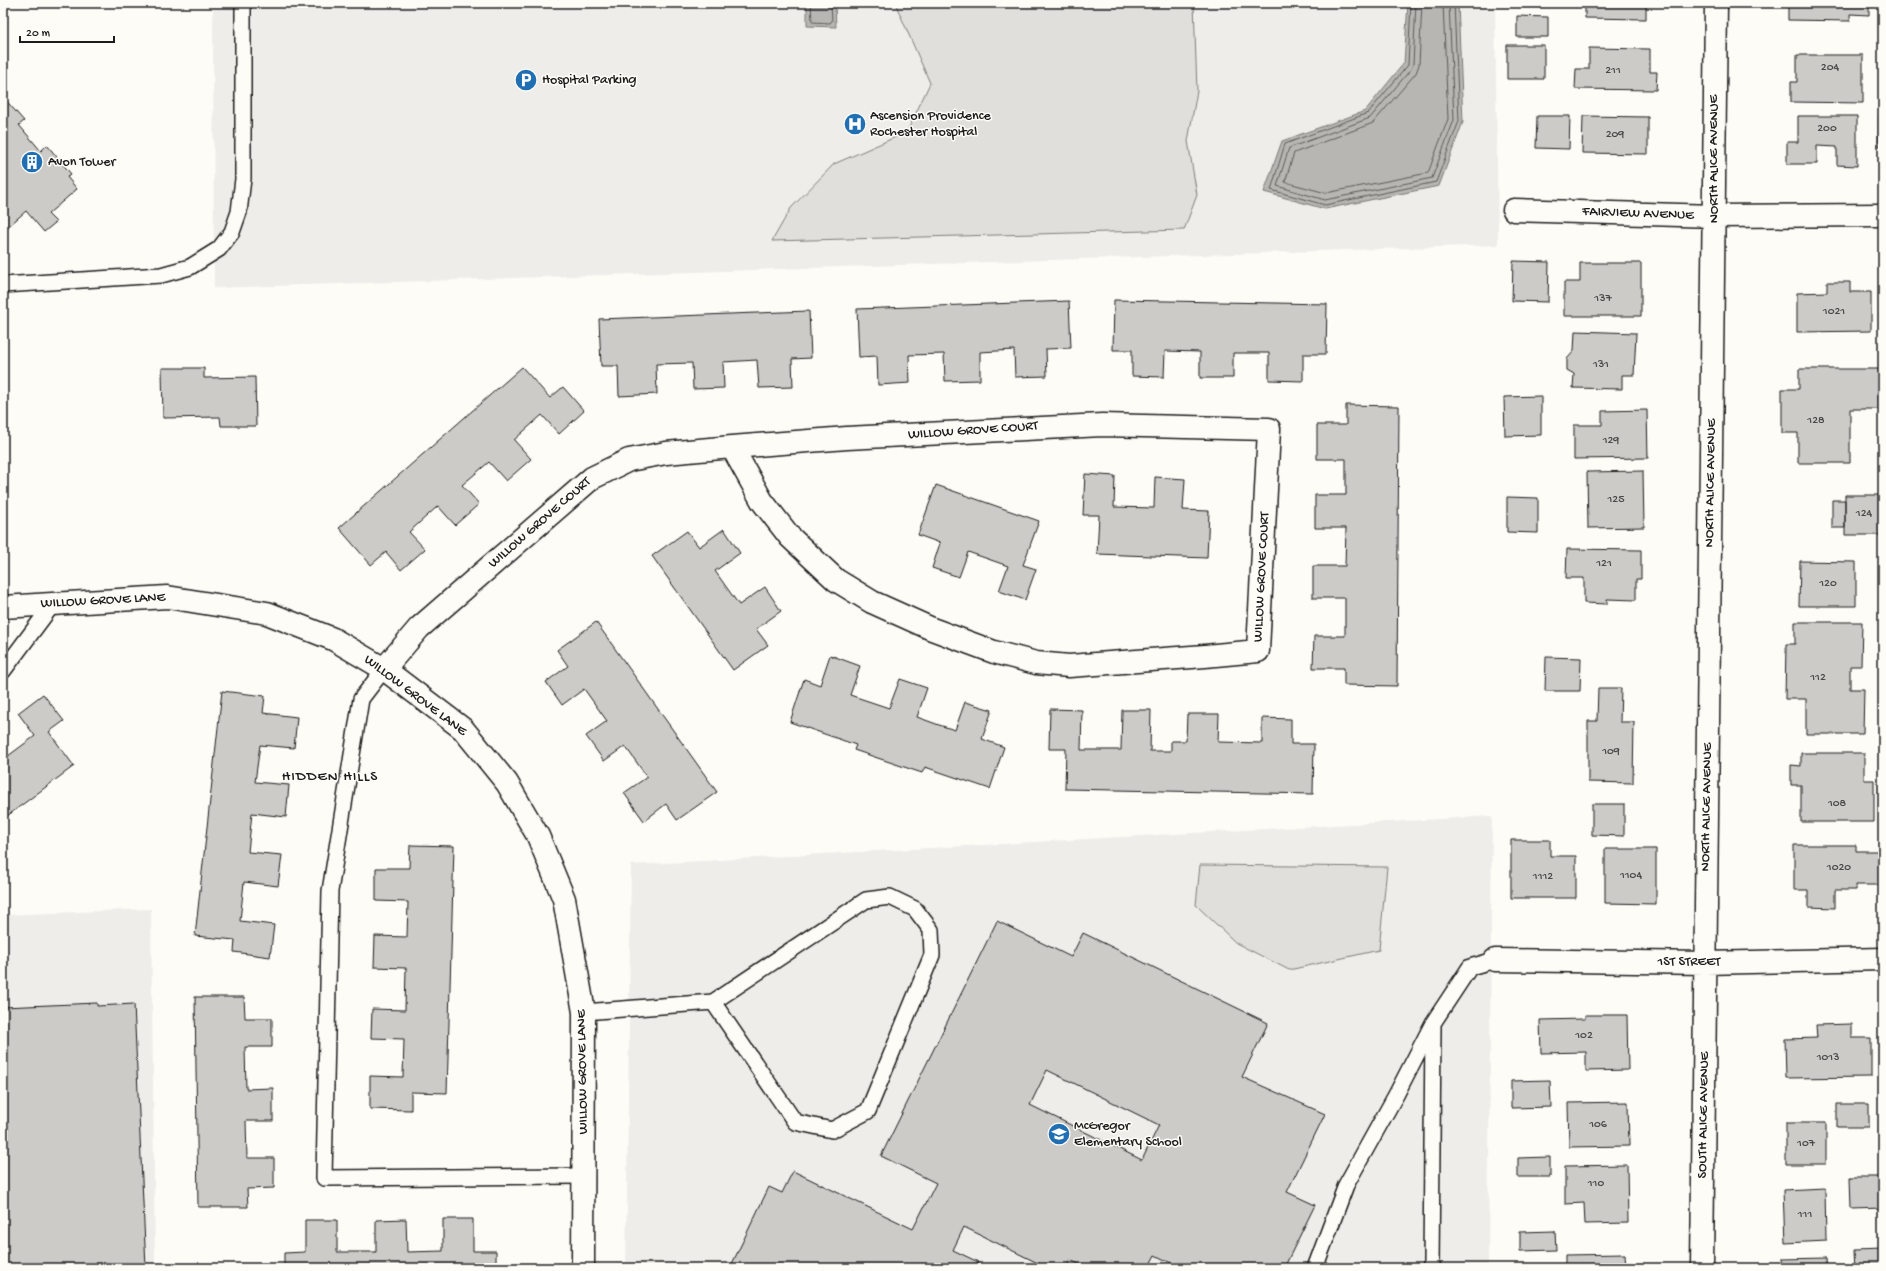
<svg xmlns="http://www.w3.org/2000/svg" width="1886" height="1271" font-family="'Gochi Hand',sans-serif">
  <rect width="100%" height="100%" fill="#fdfcf7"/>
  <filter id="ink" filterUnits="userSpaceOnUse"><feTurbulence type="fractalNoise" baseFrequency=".025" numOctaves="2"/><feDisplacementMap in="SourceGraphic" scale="8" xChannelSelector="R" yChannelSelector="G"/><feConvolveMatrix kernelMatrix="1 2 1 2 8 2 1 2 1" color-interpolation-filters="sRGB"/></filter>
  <g filter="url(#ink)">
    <!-- built -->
    <path fill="#eeede9" d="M213,3h1282l3,242 -1284,43z
      M1492,816l-4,452h-862l5,-403z
      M151,909l4,359h-152v-353z"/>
    <!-- green -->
    <path fill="#e0dfdb" stroke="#7e7e7c" d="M895,3h299l3,88 -9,50 9,54 -13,35 -412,11 19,-33 43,-44 73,-32 23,-49z
      M1200,865l187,2 -8,83 -90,20 -53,-27 -40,-38z"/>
    <!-- water -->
    <path fill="#b7b6b2" stroke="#797876" d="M807,3h28l1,24 -29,-1z
      M1408,3h50l5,119 -24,64 -114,23 -61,-17 18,-51 83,-30 39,-48z"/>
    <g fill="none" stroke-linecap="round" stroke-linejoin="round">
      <!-- shore -->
      <path stroke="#5a5a58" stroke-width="1" d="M811,3l1,19 18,1 2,-2 -1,-18
        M1411,3l-3,62 -40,48 -83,31 -14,46 54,15 111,-23 23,-61 -5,-118
        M1416,3l-3,61 -2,5 -41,49 -81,30 -12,38 48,14 107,-22 22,-58 -5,-117
        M1422,3l-3,62 -3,8 -43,50 -79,30 -9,29 41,11 102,-20 20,-54 -5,-116"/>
    </g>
    <!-- building -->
    <path fill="#cccbc8" stroke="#1c1c1c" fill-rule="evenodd" d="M1585,3h61v16l-61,-1z
      M1788,3h87v1h-6v11l-19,-1v7l-62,-1z
      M1517,16l31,1v20h-31z
      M1507,45h37v34h-37z
      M1589,48l61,1v23h7l-1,18 -81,-1 1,-20h13z
      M1797,55h66v48l-72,-1v-20h6z
      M3,97l21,24 -5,4 22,26 6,-6 24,29 -4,3 10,12 -29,25 8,8 -12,10 -18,-21 -23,20z
      M1537,116h33l-1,33 -33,-1z
      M1583,116l65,1v37l-66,-1z
      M1798,116h59v50l-20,-1v-18l-20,-1v18h-30v-22h11z
      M1879,116h4v30h-4z
      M1513,261l36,1 -1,40 -36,-1z
      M1580,263h61v53h-77v-34h16z
      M1827,282h23v10h21v39l-74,1v-39l30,-1z
      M1114,300l213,4 -1,50h-23v27l-34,-1v-27h-36v25h-33v-26l-35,-1 -1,26 -32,-1v-26h-19z
      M1069,301l2,47 -25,1 1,27 -32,1 -1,-27 -34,2v28l-35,1 -1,-27 -35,1 1,28 -32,2 -1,-29 -18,1 -2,-48z
      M809,311l2,47 -19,1 1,28 -34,1 -2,-28 -34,2 1,26 -31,1 -1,-26 -36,1 1,30 -38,2 -1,-30h-17l-2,-47z
      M1575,331l61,2 -2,42h-12v14l-49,-1 1,-14 -7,-4v-11l7,-8z
      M522,367l28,31 13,-11 21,24 -25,23 -17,-19 -28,25 17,19 -25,22 -17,-19 -27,23 17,19 -24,21 -17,-19 -29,26 16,17 -24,21 -15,-18 -15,13 -32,-37z
      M162,368h42v10l51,-1 1,49h-35l-1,-9 -57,1z
      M1799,369h80v40h-29v54h-52v-30h-16v-44h17z
      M1541,396v39l-36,1 -1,-39z
      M1346,405l53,1 -2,280 -53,-1v-17h-31l1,-32h31v-38h-32v-32h32l1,-38h-31v-33h31v-36h-29v-34h29z
      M1647,410l1,48 -74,1v-34h28v-14z
      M1643,471l1,56 -56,1 -1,-56z
      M1085,474l30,2 -1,31 40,1 1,-31 30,2 -2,31 26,1 -2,47 -110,-4 2,-39h-16z
      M936,485l103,36 -16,44 13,4 -11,31 -26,-9 9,-25 -40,-14 -9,25 -27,-9 8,-25 -22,-8z
      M1845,495h38v40h-38z
      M1507,497l31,1v35l-31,-1z
      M1832,500h13v28h-13z
      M724,529l16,24 -25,18 24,34 26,-18 16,24 -25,18 12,16 -35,25 -81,-114 35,-25 12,16z
      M1567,549l74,1v29h-5v21l-29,-1v5l-23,-1v-25h-18z
      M1800,561l56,1v44h-57z
      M596,622l121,170 -40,28 -11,-16 -22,17 -20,-28 23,-16 -22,-31 -21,15 -18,-25 21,-15 -23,-32 -22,16 -16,-23 22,-16 -11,-16z
      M1795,622h67l-1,44h-11v23h14l-1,45h-57v-35h-21l1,-55h9z
      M830,655l30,11 -10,29 39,13 11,-29 27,9 -10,29 22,8 16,5 10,-28 27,8 -10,29 22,8 -14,42 -65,-22 -3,6 -68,-23 2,-5 -66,-23 14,-43 16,6z
      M1546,657l35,1 -1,33h-35z
      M1598,688h23l-1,34h14l-1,61 -45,-1v-61h9z
      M222,691l43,5 -2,17 34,4 -3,31 -34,-3 -5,37 34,3 -3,32 -34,-4 -4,39 34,3 -4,31 -34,-4 -4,39 34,4 -4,32 -36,-5 1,-12 -40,-4z
      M43,694l21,27 -15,11 25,34 -71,53v-62l1,2 31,-23 -17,-23z
      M1050,709l32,1 -1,40h40l1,-40h29l-1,41h21v-10h15l1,-27h32l-1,28 44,1v-25l29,1v25h23l-1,50 -248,-5 1,-40h-17z
      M1801,753h63v27h10v42h-73v-37h-10v-20l10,1z
      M1592,804h32v32l-32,-1z
      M1511,840h39v16h26v42h-65z
      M410,845l44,1 -7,247 -36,-1v18l-41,-1v-33l33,1 1,-38 -33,-1 1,-29 33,1 1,-42 -32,-1 1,-31 32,1 1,-35 -32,-1v-33h33z
      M1794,845h62v6h27v34h-27v5h-21v18l-27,-1v-17h-14z
      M1605,849h51v55l-51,-1z
      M997,921l74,36 12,-24 185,90 -26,54 83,37 -38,78 28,13 -31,63h-103l-26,-13 -7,13h-61l-17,-8 -4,8h-18l-84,-41 -11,23 25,12 -3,6h-245l39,-81 13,6 11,-22 120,58 23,-46 -55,-27zM1047,1070l112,55 -17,35 -112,-55z
      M195,997h49l1,21h27v29h-27l1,42 27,-1v33h-27l1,37h27v30l-27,1 1,18h-50z
      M97,1003v3l37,-2 12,264h-143v-261z
      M1585,1015h42l1,55 -42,1v-19l-45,1 -1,-33 45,-1z
      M1852,1024v14h19v39l-85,1 -1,-39 32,-1 -1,-13z
      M1550,1080l1,27 -40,1v-27z
      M1628,1102l1,44 -60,1 -1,-44z
      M1837,1104h32v23h-32z
      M1786,1123h40v41h-40z
      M1550,1157v20h-32v-19z
      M1627,1165l1,58 -43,1 -1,-21 -19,1v-38z
      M1850,1177h33v31l-32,1z
      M1825,1188l1,53 -41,2 -2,-53z
      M406,1219l1,33 36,-1v-32h30v32h23v17h-212v-15l21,-1v-32h32v32h39v-32z
      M1555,1231l1,19 -36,1v-19z
      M1883,1249v19h-28l-1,-18z
      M1625,1254l1,14h-61v-13z
      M1826,1258l1,10h-44l-1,-9z"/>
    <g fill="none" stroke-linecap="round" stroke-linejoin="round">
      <!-- lane casing -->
      <g stroke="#1c1c1c" stroke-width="18">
        <path id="lane" d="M3,285l158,-10 29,-8 29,-18 13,-17 7,-20 4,-33v-176
          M384,669l-23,30 -31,192 -6,287 260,-2
          M3,671l50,-67
          M584,1012l129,-10 153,-102 24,-3 25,12 16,21 1,25 -64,156 -36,19 -37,-8 -82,-120
          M1315,1268l31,-83 50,-90 37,-72 37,-56 25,-7
          M1431,1268l2,-242"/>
      </g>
      <!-- street casing -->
      <g stroke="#1c1c1c" stroke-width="25">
        <path id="street" d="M1514,210l200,6 169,-1
          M3,607l164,-10 100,16 66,26 51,30 79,60 44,54 31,53 26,63 20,113 -1,256
          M384,669l35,-41 173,-150 37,-18 37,-7 66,-6 30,54 28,36 46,43 36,22 60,27 62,23 42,11 33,3 136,-10 53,-5 11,-222 -167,-4 -255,13 -115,9
          M1495,960l210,3 178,-4
          M1702,1268l14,-1265"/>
      </g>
      <!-- lane -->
      <use href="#lane" stroke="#fdfcf7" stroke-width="15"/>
      <!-- street -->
      <use href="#street" stroke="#fdfcf7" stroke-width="22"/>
    </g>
  </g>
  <!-- icons -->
  <defs>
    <g id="parking-disc" transform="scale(1.15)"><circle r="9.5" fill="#1f6fb2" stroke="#fdfcf7"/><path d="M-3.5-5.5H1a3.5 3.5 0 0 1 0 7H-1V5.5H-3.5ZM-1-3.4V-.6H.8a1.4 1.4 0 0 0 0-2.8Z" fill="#fff"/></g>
    <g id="hospital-disc" transform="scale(1.15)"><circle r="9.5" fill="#1f6fb2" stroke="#fdfcf7"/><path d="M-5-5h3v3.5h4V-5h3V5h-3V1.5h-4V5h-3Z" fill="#fff"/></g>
    <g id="building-disc" transform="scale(1.15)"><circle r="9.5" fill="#1f6fb2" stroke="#fdfcf7"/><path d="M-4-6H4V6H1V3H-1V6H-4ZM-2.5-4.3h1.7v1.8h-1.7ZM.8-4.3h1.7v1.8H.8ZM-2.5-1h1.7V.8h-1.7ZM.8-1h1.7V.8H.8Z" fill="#fff"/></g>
    <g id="school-disc" transform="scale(1.15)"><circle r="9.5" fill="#1f6fb2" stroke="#fdfcf7"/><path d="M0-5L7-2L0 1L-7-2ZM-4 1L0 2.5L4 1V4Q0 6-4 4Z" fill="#fff"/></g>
  </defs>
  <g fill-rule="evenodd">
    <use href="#parking-disc" x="526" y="80"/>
    <use href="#hospital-disc" x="855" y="124"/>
    <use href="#building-disc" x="32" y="162"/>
    <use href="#school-disc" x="1059" y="1134"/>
  </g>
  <g text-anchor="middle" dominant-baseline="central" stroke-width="3" stroke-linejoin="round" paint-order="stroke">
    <!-- number labels -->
    <g font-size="12" fill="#484847">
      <text x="1830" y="68">204</text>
      <text x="1613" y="71">211</text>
      <text x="1827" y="129">200</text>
      <text x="1615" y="135">209</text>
      <text x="1603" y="299">137</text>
      <text x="1834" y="312">1021</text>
      <text x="1601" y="365">131</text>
      <text x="1816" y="421">128</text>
      <text x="1611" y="441">129</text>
      <text x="1616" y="500">125</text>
      <text x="1864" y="514">124</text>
      <text x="1604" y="564">121</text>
      <text x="1828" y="584">120</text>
      <text x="1818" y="678">112</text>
      <text x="1611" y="752">109</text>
      <text x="1837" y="804">108</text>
      <text x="1839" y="868">1020</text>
      <text x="1631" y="876">1104</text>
      <text x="1543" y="877">1112</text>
      <text x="1584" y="1036">102</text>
      <text x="1828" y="1058">1013</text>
      <text x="1598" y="1125">106</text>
      <text x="1806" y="1144">107</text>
      <text x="1596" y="1184">110</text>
      <text x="1805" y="1215">111</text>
    </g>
    <!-- poi labels -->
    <g font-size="14" fill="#1c1c1c" stroke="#fdfcf7" text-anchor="start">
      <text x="542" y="80">Hospital Parking</text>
      <text x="870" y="116">Ascension Providence<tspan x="870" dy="16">Rochester Hospital</tspan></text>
      <text x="48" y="162">Avon Tower</text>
      <text x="1074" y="1126">McGregor<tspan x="1074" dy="16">Elementary School</tspan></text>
    </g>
    <!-- street labels -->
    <g font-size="14" fill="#1c1c1c" stroke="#fdfcf7">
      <text transform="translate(1714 159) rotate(-90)">NORTH ALICE AVENUE</text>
      <text transform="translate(1638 214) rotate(2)">FAIRVIEW AVENUE</text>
      <text transform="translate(973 431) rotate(-4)">WILLOW GROVE COURT</text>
      <text transform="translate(1711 483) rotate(-89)">NORTH ALICE AVENUE</text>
      <text transform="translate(540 523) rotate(-41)">WILLOW GROVE COURT</text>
      <text transform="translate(1262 577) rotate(-87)">WILLOW GROVE COURT</text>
      <text transform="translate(103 601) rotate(-3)">WILLOW GROVE LANE</text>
      <text transform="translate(415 696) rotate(37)">WILLOW GROVE LANE</text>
      <text transform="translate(1707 807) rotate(-89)">NORTH ALICE AVENUE</text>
      <text x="1689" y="962">1ST STREET</text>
      <text transform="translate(583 1072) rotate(-91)">WILLOW GROVE LANE</text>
      <text transform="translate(1704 1115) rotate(-89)">SOUTH ALICE AVENUE</text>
    </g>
    <!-- neighbourhood labels -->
    <g font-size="15" letter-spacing="1" fill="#1c1c1c" stroke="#fdfcf7">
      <text x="330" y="777">HIDDEN HILLS</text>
    </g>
  </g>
  <!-- margin -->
  <rect width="1886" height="1271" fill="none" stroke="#fdfcf7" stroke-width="16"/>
  <rect x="8" y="8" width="1870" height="1255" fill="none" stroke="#1c1c1c" stroke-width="1.5" filter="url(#ink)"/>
  <!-- scale -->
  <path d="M20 36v6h94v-6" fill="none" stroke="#1c1c1c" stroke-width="2"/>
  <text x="26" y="36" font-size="12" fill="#1c1c1c" stroke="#fdfcf7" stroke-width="3" paint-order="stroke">20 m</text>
</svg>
